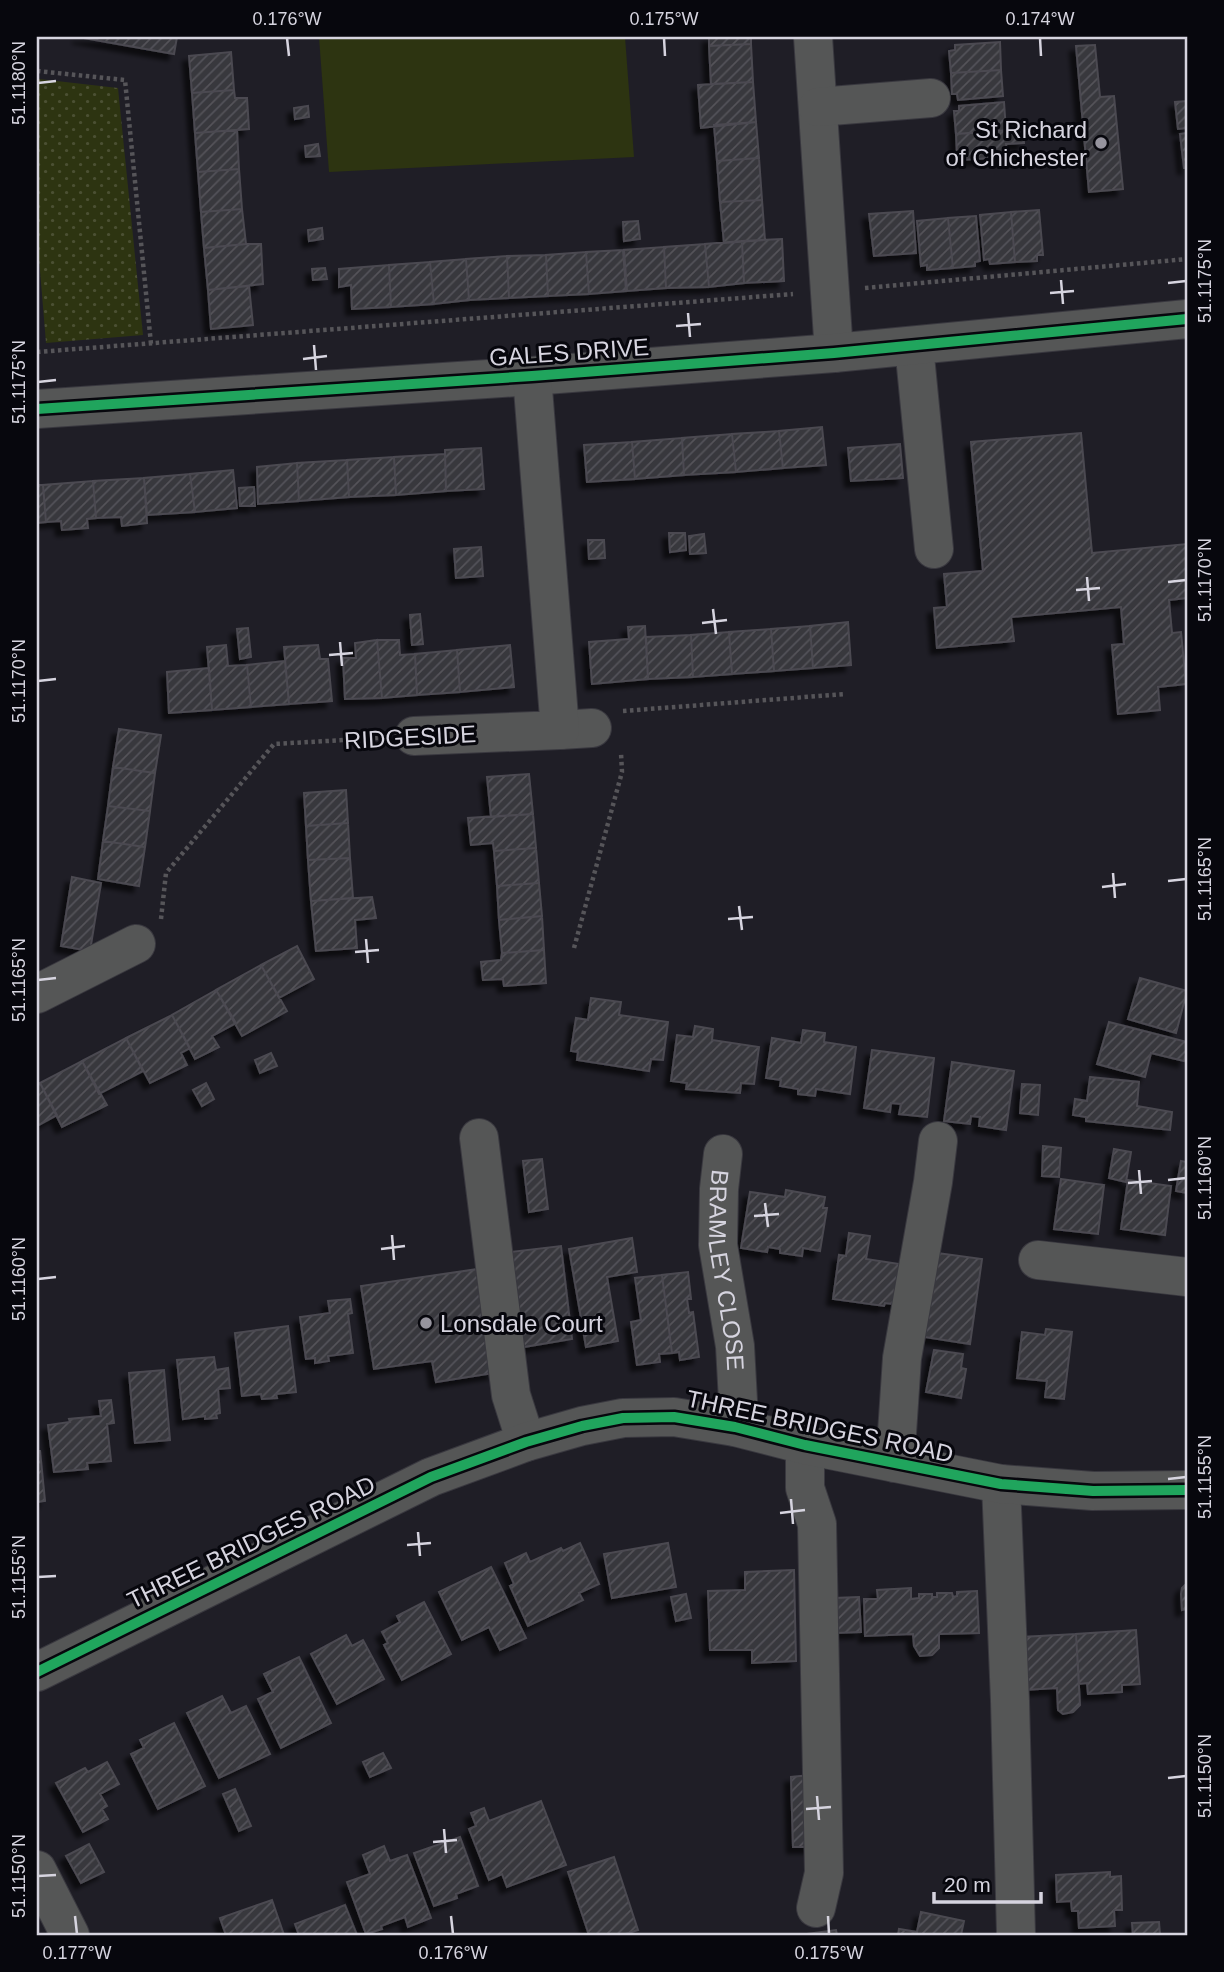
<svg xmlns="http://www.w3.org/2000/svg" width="1224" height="1972" font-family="Helvetica,sans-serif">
  <defs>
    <pattern id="grass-dots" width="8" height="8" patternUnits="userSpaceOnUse" patternTransform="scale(1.75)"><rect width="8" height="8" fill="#2d3411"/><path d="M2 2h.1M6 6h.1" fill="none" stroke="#4b5033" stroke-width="1.8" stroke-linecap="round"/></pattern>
    <pattern id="building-hatch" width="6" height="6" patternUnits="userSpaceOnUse" patternTransform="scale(1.75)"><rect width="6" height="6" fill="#38373d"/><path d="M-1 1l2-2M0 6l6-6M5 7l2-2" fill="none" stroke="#545359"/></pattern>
    <filter id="shadow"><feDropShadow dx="-6" dy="6" stdDeviation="2" flood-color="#0009"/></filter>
  </defs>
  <rect width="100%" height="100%" fill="#1f1e26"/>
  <!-- grass -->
  <path fill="url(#grass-dots)" d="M39,79l79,9 25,247 -97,8 -9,-109v-105z"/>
  <!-- green -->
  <path fill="#2d3411" d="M319,37h306l9,120 -305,15z"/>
  <!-- building -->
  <path fill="url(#building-hatch)" stroke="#4b4a51" stroke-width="2" filter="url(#shadow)" d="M78,37h99l-3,17z
    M709,37h42v7l-42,2z
    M1000,42l1,28 -50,3 -2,-22 6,-1v-5z
    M751,44l2,38 -42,2 -2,-38z
    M1095,45l5,52 14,-1 9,93 -34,3 -13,-146z
    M231,52l3,38 -42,3 -3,-37z
    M1001,70l2,26 -45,4 -1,-6h-5l-1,-21z
    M753,82l3,40 -55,6 -3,-43z
    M234,90l1,8h12l2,31 -54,4 -3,-40z
    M1187,101v27l-9,1 -3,-27z
    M1004,102l2,29 -50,3 -2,-23h5v-5z
    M308,106l1,11 -14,2 -1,-11z
    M756,122l3,36 -42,3 -3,-36z
    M1023,129l1,14 -18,1 1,13 -45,3v-6l-5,1 -1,-21z
    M237,130l2,39 -41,3 -3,-39z
    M1187,133v35h-3l-4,-34z
    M318,144l2,12 -14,1 -1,-11z
    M759,158l3,42 -42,2 -3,-41z
    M239,169l3,40 -41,3 -3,-40z
    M762,200l3,40 -41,3 -4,-41z
    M242,209l4,35 -42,4 -3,-36z
    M1039,210l4,45h-6v6l-22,1 -4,-50z
    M913,211l3,42 -42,3 -5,-42z
    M1011,212l4,50 -25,2 -1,-5 -5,1 -4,-45z
    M976,216l4,45 -5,1v4l-22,2 -5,-50z
    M948,218l5,50 -26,2v-5l-6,1 -4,-45z
    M638,221l2,18 -16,2 -1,-19z
    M322,228l1,11 -14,2 -1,-11z
    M782,239l2,42 -40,2 -2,-42z
    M742,241l2,42 -35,4 -4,-43z
    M246,244h15l2,40 -55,6 -4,-42z
    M705,244l4,43 -43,1 -2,-41z
    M664,247l2,41 -39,3 -3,-41z
    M623,250l3,41 -37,3 -3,-42z
    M586,252l3,42 -41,2 -2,-41z
    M546,255l2,41 -39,2 -2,-42z
    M507,256l2,42 -40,2 -3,-41z
    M466,259l3,41 -35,4 -4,-42z
    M430,262l4,42 -43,3 -2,-42z
    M389,265l2,42 -39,2 -1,-24 -12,2v-18z
    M325,268l2,11 -14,1 -1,-11z
    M249,286l4,39 -42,4 -3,-39z
    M822,427l4,38 -43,3 -4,-37z
    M779,431l4,37 -47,4 -4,-38z
    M1081,433l11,120 95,-9v54l-18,2 3,33 9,-1 5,52 -28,3 2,23 -42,4 -6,-69 12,-1 -3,-37 -110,10 3,24 -77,7 -3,-40 13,-1 -3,-33 39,-3 -12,-129z
    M732,434l4,38 -52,3 -2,-37z
    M682,438l2,37 -49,4 -3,-37z
    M632,442l3,37 -48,3 -3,-37z
    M900,444l3,34 -52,3 -3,-33z
    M481,448l3,41 -38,2 -1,-41z
    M445,454l1,37 -50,4 -2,-38z
    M394,457l2,38 -47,2 -2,-37z
    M347,460l2,37 -50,4 -2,-38z
    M297,463l2,38 -41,3 -1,-37z
    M233,470l4,38 -42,4 -5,-38z
    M190,474l5,38 -48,3 -3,-37z
    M144,478l3,45 -25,3 -1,-9 -25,1 -3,-37z
    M93,481l3,37 -9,1 1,9 -26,2 -1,-9 -15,1 -3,-37z
    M37,485h6l3,37 -9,1z
    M254,487l1,19h-15l-1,-18z
    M669,533h16l1,17 -16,2z
    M704,534l2,19 -16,1 -1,-18z
    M588,540h16l1,18 -16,1z
    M481,547l2,29 -27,2 -2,-29z
    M420,614l3,30 -11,1 -2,-30z
    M848,622l3,43 -38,3 -3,-42z
    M645,626l3,53 -56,5 -3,-42 40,-3 -1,-12z
    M810,626l3,42 -39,3 -3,-42z
    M248,628l3,29 -11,2 -3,-30z
    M771,629l3,42 -42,3 -3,-42z
    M729,632l3,42 -39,3 -2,-42z
    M691,635l2,42 -45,2 -2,-42z
    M377,640l5,58 -37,1 -2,-41h13l-1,-15z
    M377,640h22l1,15 15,-1 2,41 -35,3z
    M226,645l2,21 19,-1 4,42 -39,3 -5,-63z
    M318,645l2,14h8l4,42 -43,3 -5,-57z
    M510,645l4,42 -54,5 -3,-42z
    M457,650l3,42 -43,3 -2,-41z
    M285,661l4,43 -38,3 -4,-42z
    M209,668l3,42 -43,3 -2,-41z
    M119,729l42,6 -6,38 -42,-6z
    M113,767l42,6 -5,38 -42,-5z
    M529,774l4,40 -42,3 -4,-40z
    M346,790l2,33 -42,3 -2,-33z
    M108,806l42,5 -5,36 -42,-6z
    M533,814l3,34 -42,3 -1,-8 -22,2 -3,-27z
    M348,823l2,35 -42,2 -2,-34z
    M103,841l42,6 -6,39 -41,-7z
    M536,848l3,35 -42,3 -3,-35z
    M350,858l3,40 -42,3 -3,-41z
    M72,877l29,6 -11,68 -29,-5z
    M539,883l3,33 -43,4 -2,-34z
    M372,897l4,21 -21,2 2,28 -41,3 -5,-50z
    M542,916l2,34 -42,3 -3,-33z
    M297,946l17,33 -35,19 -18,-33z
    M544,950l2,33 -42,3 -1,-7 -20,1 -2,-18 20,-2 1,-7z
    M261,965l26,46 -45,25 -26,-46z
    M1140,978l47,13 -11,42 -48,-14z
    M216,990l20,33 -24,13 7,11 -24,12 -23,-44z
    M591,998l30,4 -2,13 49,7 -5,38 -12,-1 -2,12 -72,-11 1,-8 -7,-1 5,-33 12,2z
    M172,1015l18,33 -9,5 6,12 -37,18 -24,-45z
    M1109,1022l78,20v9l-3,10 -33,-8 -6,24 -48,-13z
    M695,1026l18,3 -1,11 47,7 -5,37 -13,-1 -1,10 -54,-4 1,-6 -16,-2 6,-46 16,2z
    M803,1030l22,3 -1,9 32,5 -6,47 -34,-5 -1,7 -17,-2v-5l-18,-3 1,-6 -15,-2 6,-40 29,5z
    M126,1038l17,33 -44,23 -17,-33z
    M872,1050l62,8 -7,59 -28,-3 2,-10 -10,-1 -1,9 -26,-4z
    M271,1053l6,13 -17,7 -5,-13z
    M82,1061l25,44 -45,22 -22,-44z
    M952,1062l62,9 -8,59 -27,-4 1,-9 -9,-1 -1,8 -26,-3z
    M1090,1077l49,5 -2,24 35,6 -2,18 -84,-9v-4l-13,-2 2,-16 12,2z
    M40,1083l17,32 -20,11v-42z
    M206,1083l8,16 -12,7 -9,-16z
    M1022,1084l18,1 -2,30 -18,-2z
    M1043,1146l18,2 -2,29 -17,-1z
    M1114,1149l17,3 -5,30 -17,-4z
    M542,1159l6,50 -19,3 -6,-51z
    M1181,1161l6,1v31l-11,-2z
    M1061,1179l43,6 -6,49 -44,-5z
    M1128,1180l43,6 -6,49 -44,-6z
    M786,1190l39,7 -2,11h4l-7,43 -17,-3 -1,8 -22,-3v-4l-12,-2 -1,5 -26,-4 9,-56 35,5z
    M849,1233l21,3 -4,23 40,6 -6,40 -15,-2 -1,3 -51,-7 6,-44 7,1z
    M632,1238l5,34 -30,5 11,64 -32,6 -17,-98z
    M561,1246l11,93 -48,8 -14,-95z
    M930,1252l52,7 -12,85 -52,-8z
    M478,1269l16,104 -58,9 -4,-21 -58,8 -13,-83z
    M688,1272l3,27h-4l2,14 4,-1 6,45 -19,3 -1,-8 -7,1 -10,-78z
    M662,1275l10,78 -13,1 1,8 -23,3 -6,-43 10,-2 -6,-42z
    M350,1299l2,14 -4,1 5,39 -25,3 1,5 -14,2v-5l-9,1 -6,-42 30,-4 -2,-12z
    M288,1326l8,66 -20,2 1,4 -15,1 -1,-5 -19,2 -7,-63z
    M1046,1329l26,3 -8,67 -19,-2 2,-16 -30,-3 5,-46 23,3z
    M934,1350l29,4 -2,14 5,1 -5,29 -35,-6z
    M214,1357l2,13 12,-2 2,20 -12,1 2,24 -4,1 1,4 -12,1v-3l-22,3 -6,-59z
    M164,1370l6,70 -35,3 -6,-70z
    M111,1400l3,23 -7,1 4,37 -24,2 1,6 -34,3 -6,-47 22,-3 -1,-3 32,-3 -2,-15z
    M37,1451h3l5,50 -8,1z
    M580,1543l19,41 -20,9 4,7 -55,26 -18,-40 4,-2 -9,-21 21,-10 4,9 31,-14 2,3z
    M668,1543l8,44 -64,11 -8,-44z
    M491,1567l35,71 -26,12 -11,-23 -27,13 -23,-48z
    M794,1570l2,91 -44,2v-13h-42l-2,-59 37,-1v-18z
    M1186,1584l1,25 -5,1 -1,-16 1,-6z
    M911,1588v11l8,-1v-4h13v3h5v-4h15l1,4 4,-1v-4l20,-1 2,42 -40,1v14l-7,7 -12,1 -6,-10 -1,-12 -48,2 -1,-37h14l-1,-9z
    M686,1594l5,24 -15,3 -5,-24z
    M859,1597l2,35 -26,1 -1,-35z
    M424,1602l27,52 -49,26 -18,-35 4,-2 -6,-11 18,-10 -3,-6z
    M1136,1630l4,54 -18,1v7l-34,2 -1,-11 -8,1 -3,-50z
    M1076,1634l4,71 -7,7 -10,2 -5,-4 -1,-22 -33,2 -3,-53z
    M346,1635l6,11 11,-6 21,39 -47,25 -26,-50z
    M299,1657l32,66 -50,25 -23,-49 15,-7 -9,-18z
    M222,1696l9,17 15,-7 24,48 -51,24 -32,-65z
    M174,1723l31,63 -47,23 -27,-55 13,-6 -4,-8z
    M383,1753l8,15 -21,9 -7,-15z
    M107,1762l12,22 -19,10 7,12 -5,3 6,10 -25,13 -27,-49 29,-15 3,4z
    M810,1775l2,72h-19l-2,-70z
    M235,1789l16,37 -12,5 -16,-37z
    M541,1801l25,64 -59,22 -5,-13 -13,6 -20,-51 7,-3 -5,-13 13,-5 5,13z
    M460,1837l18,49 -22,8 1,4 -23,8 -20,-53z
    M89,1844l15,28 -23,11 -15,-27z
    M384,1846l6,15 17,-6 24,63 -23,9 -3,-10 -24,9 1,3 -16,5 -19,-52 23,-8 -7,-19z
    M614,1857l24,73 -16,5h-33l-21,-63z
    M1110,1872v5l11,-1 1,34h-8l1,16 -36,2 -1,-17h-6l-1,-10 -14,1 -1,-27z
    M272,1900l12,35h-58l-6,-17z
    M345,1905l12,30h-58l-4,-11z
    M921,1912l43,9 -3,14h-63l1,-6 18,3z
    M1159,1922l1,13h-27l-1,-12z
    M836,1930l1,5h-38z"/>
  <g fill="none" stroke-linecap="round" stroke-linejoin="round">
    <!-- minor casing -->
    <g stroke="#39383f" stroke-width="40">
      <g id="minor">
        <path d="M813,37l21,316"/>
        <path d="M818,107l113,-9"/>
        <path d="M914,346l20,203"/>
        <path d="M37,409l495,-33 302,-23 353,-34"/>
        <path d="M560,730l32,-2"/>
        <path d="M414,736l146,-6 -28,-354"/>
        <path d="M37,994l99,-50"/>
        <path d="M479,1138l32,257 15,47"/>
        <path id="s1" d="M723,1154l-4,35 -1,56 17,101 3,55 -3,26"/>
        <path d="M1038,1260l149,17"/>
        <path d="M805,1445v43l12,36 7,349 -8,35"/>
        <path d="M895,1463l7,-105 31,-176 5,-41"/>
        <path d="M1001,1484l9,217 6,234"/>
        <path d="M37,1672l394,-195 95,-35 56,-16 41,-8 51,-1 61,10 70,18 196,39 92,7 94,-1"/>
        <path d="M37,1870l33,65"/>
      </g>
    </g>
    <!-- path -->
    <path stroke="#565559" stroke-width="4.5" stroke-dasharray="3.5 3.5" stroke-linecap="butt" d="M37,71l88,9 26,264
      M865,288l322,-29
      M37,352l756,-58
      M623,711l222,-17
      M161,919l5,-46 108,-129 106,-6
      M574,948l48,-176 -1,-19"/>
    <!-- minor -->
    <use href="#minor" stroke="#555656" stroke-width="38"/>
    <!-- cycleway casing -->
    <g stroke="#07070d" stroke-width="15">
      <path id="cycleway" d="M37,409l495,-33 302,-23 353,-34
        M37,1672l394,-195 95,-35 56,-16 41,-8 51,-1 61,10 70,18 196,39 92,7 94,-1"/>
    </g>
    <!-- cycleway -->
    <use href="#cycleway" stroke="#20a55d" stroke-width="10"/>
  </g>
  <!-- ticks -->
  <path fill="none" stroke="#d6d4df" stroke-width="2.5" d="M287,38l2,18M664,38l1,18M1040,38l1,18M38,83l18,-2M1061,280l2,24M1168,283l18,-2M1050,293l24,-2M688,313l2,24M676,326l25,-2M314,345l2,25M303,359l24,-3M38,382l18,-2M1087,577l2,24M1168,582l18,-2M1076,590l24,-2M713,609l3,25M702,623l25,-3M340,642l2,24M329,655l24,-2M38,681l18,-2M1113,873l2,25M1168,881l18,-2M1102,887l24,-3M739,906l3,24M728,919l25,-2M366,939l2,24M355,952l24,-2M38,980l18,-2M1139,1170l2,24M1168,1180l18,-2M1128,1183l24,-2M765,1203l3,24M754,1216l25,-2M392,1235l2,25M381,1249l24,-3M38,1279l18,-2M1168,1479l18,-2M791,1499l2,25M780,1513l25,-3M418,1532l2,24M407,1545l24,-2M38,1577l18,-1M1168,1778l18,-2M817,1796l2,24M806,1809l25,-2M444,1829l2,24M433,1842l24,-2M38,1876l18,-1M75,1916l2,18M451,1916l2,18M828,1916l1,18"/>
  <!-- markers -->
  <g fill="#96949e" stroke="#07070d" stroke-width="2.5">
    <circle cx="1101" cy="143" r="7"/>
    <circle cx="426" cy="1323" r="7"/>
  </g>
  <g text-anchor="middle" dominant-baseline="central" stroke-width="6" stroke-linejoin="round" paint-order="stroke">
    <!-- poi labels -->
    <g font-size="24" fill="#d6d4df" stroke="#07070d" text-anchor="end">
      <text x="1087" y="129">St Richard<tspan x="1087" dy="28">of Chichester</tspan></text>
      <text x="440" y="1323" text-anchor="start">Lonsdale Court</text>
    </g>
    <!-- street labels -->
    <g font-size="24" fill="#d6d4df" stroke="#07070d">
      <text transform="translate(569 352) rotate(-4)">GALES DRIVE</text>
      <text transform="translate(410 737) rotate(-3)">RIDGESIDE</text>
      <text stroke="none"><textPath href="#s1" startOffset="117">BRAMLEY CLOSE</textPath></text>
      <text transform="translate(820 1426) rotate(12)">THREE BRIDGES ROAD</text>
      <text transform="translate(251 1542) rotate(-26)">THREE BRIDGES ROAD</text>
    </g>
  </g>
  <!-- border -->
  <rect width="1224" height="1972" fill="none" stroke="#07070d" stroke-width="77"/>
  <!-- scale -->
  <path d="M934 1892v10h107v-10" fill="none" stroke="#d6d4df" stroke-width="3.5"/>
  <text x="944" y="1892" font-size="21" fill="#d6d4df" stroke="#07070d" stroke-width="5" paint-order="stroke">20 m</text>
  <rect x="38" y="38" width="1148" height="1896" fill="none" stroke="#d6d4df" stroke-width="2.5"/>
  <g font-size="18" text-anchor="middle" fill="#d6d4df">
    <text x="287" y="25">0.176°W</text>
    <text x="664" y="25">0.175°W</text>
    <text x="1040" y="25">0.174°W</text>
    <text transform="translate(19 83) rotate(-90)" y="6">51.1180°N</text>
    <text transform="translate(1205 281) rotate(-90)" y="6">51.1175°N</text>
    <text transform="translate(19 382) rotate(-90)" y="6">51.1175°N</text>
    <text transform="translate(1205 580) rotate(-90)" y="6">51.1170°N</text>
    <text transform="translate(19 681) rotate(-90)" y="6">51.1170°N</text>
    <text transform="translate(1205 879) rotate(-90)" y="6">51.1165°N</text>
    <text transform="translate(19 980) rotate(-90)" y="6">51.1165°N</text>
    <text transform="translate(1205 1178) rotate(-90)" y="6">51.1160°N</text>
    <text transform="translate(19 1279) rotate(-90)" y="6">51.1160°N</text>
    <text transform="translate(1205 1477) rotate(-90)" y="6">51.1155°N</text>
    <text transform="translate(19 1577) rotate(-90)" y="6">51.1155°N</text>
    <text transform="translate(1205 1776) rotate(-90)" y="6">51.1150°N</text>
    <text transform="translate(19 1876) rotate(-90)" y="6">51.1150°N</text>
    <text x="77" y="1959">0.177°W</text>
    <text x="453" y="1959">0.176°W</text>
    <text x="829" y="1959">0.175°W</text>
  </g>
</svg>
